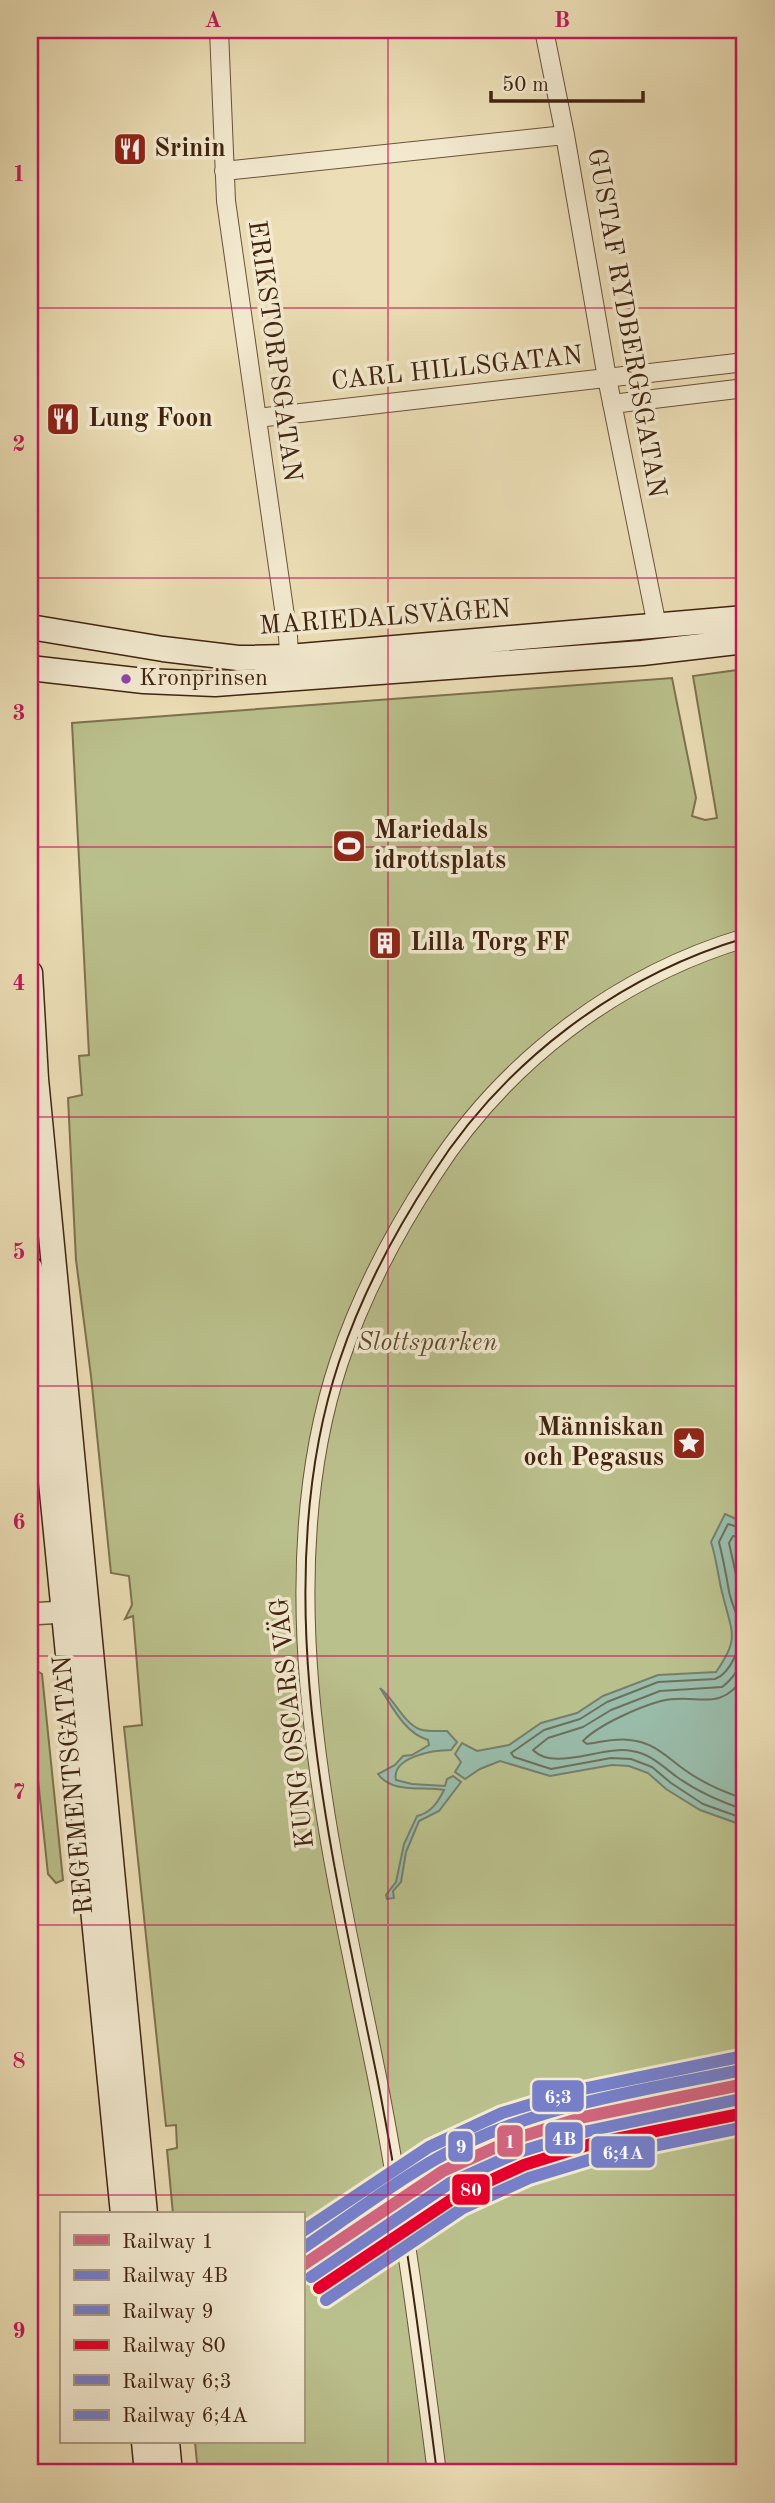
<svg xmlns="http://www.w3.org/2000/svg" width="775" height="2503" font-family="'Old Standard TT',serif">
  <rect width="100%" height="100%" fill="#ecdeb6"/>
  <filter id="stains"><feTurbulence type="fractalNoise" baseFrequency=".00286" numOctaves="4"/><feColorMatrix values="0 0 0 0 .2 0 0 0 0 .09 0 0 0 0 .02 0 0 0 .5 -.17"/></filter>
  <radialGradient id="worn" r=".72"><stop offset=".6" stop-color="#630" stop-opacity="0"/><stop offset="1" stop-color="#630" stop-opacity=".3"/></radialGradient>
  <!-- green -->
  <path fill="#bac08c" stroke="#7e724e" stroke-width="2" d="M745,669v1422l-9,34 9,3v345h-547l-3,-31h108v-228h-130l-6,-64 10,-2 -1,-23 -10,1 -42,-399 18,-2 -9,-109 -8,3 7,-14 -3,-29 -18,-3 -20,-197 -15,-116 -8,-162 14,-3 -3,-39 10,-1 -17,-332 600,-45 24,120 -4,18 13,4 12,-2 -24,-142z
    M34,1669l8,5 21,206 -7,3 -8,-9 -18,-170v-32z"/>
  <!-- water -->
  <path fill="#99bcaa" stroke="#767f6c" stroke-width="2" d="M725,1514l20,9v303l-45,-16 -34,-21 -18,-16 -19,-7 -17,-1 -62,11 -50,-15 -20,8 -15,10 -10,-7 6,-10 -6,-8 7,-11 15,8 32,-6 32,-22 36,-10 26,-17 55,-21 58,-3c24,-34 16,-39 7,-76 -5,-18 -6,-36 -12,-54z
    M380,1688c14,11 23,34 39,41 8,3 19,2 28,2l10,11 -6,8c-17,0 -60,7 -55,30l16,4 33,2 2,-7 6,-3 8,6 -22,29 -20,10 -13,31 -5,30 -8,9 1,7 -7,1 -1,-4 10,-13 8,-38 13,-28c14,-3 21,-14 27,-26 -20,-4 -52,4 -66,-16l17,-9 8,-9 9,-1 17,-10 -1,-5c-23,-7 -35,-32 -48,-52z"/>
  <g fill="none" stroke-linecap="round" stroke-linejoin="round">
    <!-- shore -->
    <path stroke="#6d705d" stroke-width="2" d="M745,1529l-17,-5 -9,18c4,16 7,32 10,49 2,12 9,24 11,37 3,16 -9,45 -25,51l-57,3 -51,20 -27,17 -36,11 -33,23 3,4 37,12 60,-11 20,1 21,8 19,16 32,21 42,15
      M745,1538l-12,-2 -4,7 16,72
      M745,1652c-3,13 -12,27 -23,35l-62,4 -49,19 -28,17 -35,11 -15,12c21,22 70,-5 99,1 19,3 30,15 45,26 21,15 44,25 68,33
      M745,1676c-27,39 -47,16 -84,25 -22,6 -63,24 -78,40l4,3c15,-2 27,-6 43,-4 22,2 35,15 52,28 19,14 41,24 63,31"/>
    <!-- minor casing -->
    <g stroke="#6c523a" stroke-width="20">
      <path id="minor" d="M219,30l7,171 62,436 2,32
        M544,30l21,105 42,243 50,248
        M224,171l341,-36
        M612,404l133,-16
        M257,418l488,-56
        M437,2473c-17,-132 -34,-265 -60,-396 -46,-226 -113,-489 -38,-715 22,-66 55,-129 93,-187 72,-113 185,-199 313,-237"/>
    </g>
    <!-- tertiary casing -->
    <g stroke="#6c523a" stroke-width="24">
      <path id="tertiary" d="M30,1614l50,-3"/>
    </g>
    <!-- secondary casing -->
    <g stroke="#412310" stroke-width="27">
      <path id="secondary" d="M30,627l133,22 75,9 51,-1 456,-39
        M30,668l114,13 71,3 427,-31 103,-12
        M30,973l6,106 109,1135
        M30,1268l93,946
        M144,2442l3,31
        M167,2442l3,31"/>
    </g>
    <!-- minor -->
    <use href="#minor" stroke="#f3ead0" stroke-width="18"/>
    <!-- tertiary -->
    <use href="#tertiary" stroke="#f3ead0" stroke-width="21"/>
    <!-- secondary -->
    <use href="#secondary" stroke="#f3ead0" stroke-width="24"/>
    <!-- tram -->
    <path stroke="#412310" stroke-width="2" d="M437,2473c-17,-132 -34,-265 -60,-396 -46,-226 -113,-489 -38,-715 22,-66 55,-129 93,-187 72,-113 185,-199 313,-237"/>
    <!-- rail-1 casing -->
    <g stroke="#f3ead0" stroke-width="18">
      <path id="rail-1" d="M303,2265l140,-94 71,-32 70,-22 161,-33"/>
    </g>
    <!-- rail-2 casing -->
    <g stroke="#f3ead0" stroke-width="18">
      <path id="rail-2" d="M311,2277l139,-94 69,-31 69,-21 157,-33"/>
    </g>
    <!-- rail-3 casing -->
    <g stroke="#f3ead0" stroke-width="18">
      <path id="rail-3" d="M303,2248c43,-29 87,-63 133,-89 93,-53 203,-68 306,-89"/>
    </g>
    <!-- rail-4 casing -->
    <g stroke="#f3ead0" stroke-width="18">
      <path id="rail-4" d="M319,2288l138,-92 67,-31 67,-21 154,-31"/>
    </g>
    <!-- rail-5 casing -->
    <g stroke="#f3ead0" stroke-width="18">
      <path id="rail-5" d="M303,2231l126,-84 73,-34 76,-23 161,-33"/>
    </g>
    <!-- rail-6 casing -->
    <g stroke="#f3ead0" stroke-width="18">
      <path id="rail-6" d="M326,2300l137,-92 66,-30 66,-20 150,-31"/>
    </g>
    <!-- rail-1 -->
    <use href="#rail-1" stroke="#cf657c" stroke-width="12"/>
    <!-- rail-2 -->
    <use href="#rail-2" stroke="#767fc8" stroke-width="12"/>
    <!-- rail-3 -->
    <use href="#rail-3" stroke="#767fc8" stroke-width="12"/>
    <!-- rail-4 -->
    <use href="#rail-4" stroke="#e4002b" stroke-width="12"/>
    <!-- rail-5 -->
    <use href="#rail-5" stroke="#767fc8" stroke-width="12"/>
    <!-- rail-6 -->
    <use href="#rail-6" stroke="#767fc8" stroke-width="12"/>
  </g>
  <!-- grid -->
  <path fill="none" stroke="#c2185b" stroke-width="2" stroke-opacity="0.55" d="M388,30v2443M30,308h715M30,578h715M30,847h715M30,1117h715M30,1386h715M30,1656h715M30,1925h715M30,2195h715"/>
  <!-- icons -->
  <defs>
    <g id="restaurant-square" transform="scale(1.75)"><rect x="-9" y="-9" width="18" height="18" rx="4" fill="#8f2418" stroke="#f3ead0"/><path d="M-5-6h1v4h1v-4h1v4h1v-4h1v5L-1.5 .5V6h-2V.5L-5-1ZM5-6V6H3V1.5H1.5Q1.5-4 5-6Z" fill="#fff"/></g>
    <g id="stadium-square" transform="scale(1.75)"><rect x="-9" y="-9" width="18" height="18" rx="4" fill="#8f2418" stroke="#f3ead0"/><path d="M0-5a6.5 5 0 1 0 0 10a6.5 5 0 1 0 0-10ZM-3.5-1.8h7v3.6h-7Z" fill="#fff"/></g>
    <g id="building-square" transform="scale(1.75)"><rect x="-9" y="-9" width="18" height="18" rx="4" fill="#8f2418" stroke="#f3ead0"/><path d="M-4-6H4V6H1V3H-1V6H-4ZM-2.5-4.3h1.7v1.8h-1.7ZM.8-4.3h1.7v1.8H.8ZM-2.5-1h1.7V.8h-1.7ZM.8-1h1.7V.8H.8Z" fill="#fff"/></g>
    <g id="sight-square" transform="scale(1.75)"><rect x="-9" y="-9" width="18" height="18" rx="4" fill="#8f2418" stroke="#f3ead0"/><path d="M0-6L1.8-2.2L6-1.7L2.9 1.2L3.7 5.4L0 3.3L-3.7 5.4L-2.9 1.2L-6-1.7L-1.8-2.2Z" fill="#fff"/></g>
  </defs>
  <g fill-rule="evenodd">
    <use href="#restaurant-square" x="130" y="149"/>
    <use href="#restaurant-square" x="63" y="419"/>
    <use href="#stadium-square" x="349" y="846"/>
    <use href="#building-square" x="385" y="943"/>
    <use href="#sight-square" x="689" y="1443"/>
  </g>
  <!-- markers -->
  <circle fill="#8e44ad" stroke="#f3ead0" stroke-width="2.5" cx="126" cy="679" r="6"/>
  <g text-anchor="middle" dominant-baseline="central" stroke-width="7" stroke-linejoin="round" paint-order="stroke">
    <!-- bus labels -->
    <g font-size="24" fill="#412310" stroke="#f3ead0" text-anchor="start">
      <text x="139" y="679">Kronprinsen</text>
    </g>
    <!-- poi labels -->
    <g font-size="26" font-weight="bold" fill="#412310" stroke="#f3ead0" text-anchor="start">
      <text x="154" y="149">Srinin</text>
      <text x="88" y="419">Lung Foon</text>
      <text x="374" y="831">Mariedals<tspan x="374" dy="30">idrottsplats</tspan></text>
      <text x="410" y="943">Lilla Torg FF</text>
      <text x="664" y="1428" text-anchor="end">Människan<tspan x="664" dy="30">och Pegasus</tspan></text>
    </g>
    <!-- street labels -->
    <g font-size="26" fill="#412310" stroke="#f3ead0">
      <text transform="translate(626 323) rotate(80)">GUSTAF RYDBERGSGATAN</text>
      <text transform="translate(274 351) rotate(82)">ERIKSTORPSGATAN</text>
      <text transform="translate(457 369) rotate(-6)">CARL HILLSGATAN</text>
      <text transform="translate(385 618) rotate(-4)">MARIEDALSVÄGEN</text>
      <text transform="translate(293 1723) rotate(-96)">KUNG OSCARS VÄG</text>
      <text transform="translate(74 1785) rotate(-95)">REGEMENTSGATAN</text>
    </g>
    <!-- park labels -->
    <g font-size="26" font-style="italic" fill="#5f4a2f" stroke="#f3ead0">
      <text x="427" y="1343">Slottsparken</text>
    </g>
  </g>
  <g stroke="#f3ead0" stroke-width="2.5">
    <rect x="531" y="2079" width="54" height="34" rx="7" fill="#767fc8"/>
    <rect x="544" y="2121" width="40" height="34" rx="7" fill="#767fc8"/>
    <rect x="496" y="2124" width="28" height="34" rx="7" fill="#cf657c"/>
    <rect x="447" y="2130" width="27" height="33" rx="7" fill="#767fc8"/>
    <rect x="590" y="2135" width="66" height="34" rx="7" fill="#767fc8"/>
    <rect x="451" y="2173" width="40" height="33" rx="7" fill="#e4002b"/>
  </g>
  <g font-size="19" text-anchor="middle" font-weight="bold" fill="#fff">
    <text x="558" y="2103">6;3</text>
    <text x="564" y="2145">4B</text>
    <text x="510" y="2148">1</text>
    <text x="461" y="2153">9</text>
    <text x="623" y="2159">6;4A</text>
    <text x="471" y="2196">80</text>
  </g>
  <!-- margin -->
  <rect width="775" height="2503" fill="none" stroke="#ecdeb6" stroke-width="77"/>
  <!-- legend -->
  <rect x="60" y="2212" width="245" height="231" fill="#f3ead0" stroke="#ac9a83" stroke-width="2"/>
  <rect x="74" y="2235" width="35" height="10" fill="#cf657c" stroke="#ac9a83" stroke-width="2"/>
  <text x="122" y="2248" font-size="21" fill="#412310">Railway 1</text>
  <rect x="74" y="2270" width="35" height="10" fill="#767fc8" stroke="#ac9a83" stroke-width="2"/>
  <text x="122" y="2282" font-size="21" fill="#412310">Railway 4B</text>
  <rect x="74" y="2305" width="35" height="10" fill="#767fc8" stroke="#ac9a83" stroke-width="2"/>
  <text x="122" y="2318" font-size="21" fill="#412310">Railway 9</text>
  <rect x="74" y="2340" width="35" height="10" fill="#e4002b" stroke="#ac9a83" stroke-width="2"/>
  <text x="122" y="2352" font-size="21" fill="#412310">Railway 80</text>
  <rect x="74" y="2375" width="35" height="10" fill="#767fc8" stroke="#ac9a83" stroke-width="2"/>
  <text x="122" y="2388" font-size="21" fill="#412310">Railway 6;3</text>
  <rect x="74" y="2410" width="35" height="10" fill="#767fc8" stroke="#ac9a83" stroke-width="2"/>
  <text x="122" y="2422" font-size="21" fill="#412310">Railway 6;4A</text>
  <!-- scale -->
  <path d="M491 91v10h152v-10" fill="none" stroke="#412310" stroke-width="3.5"/>
  <text x="502" y="91" font-size="21" fill="#412310" stroke="#f3ead0" stroke-width="5" paint-order="stroke">50 m</text>
  <rect x="38" y="38" width="698" height="2426" fill="none" stroke="#c2185b" stroke-width="2.5"/>
  <g font-size="23" text-anchor="middle" font-weight="bold" fill="#c2185b">
    <text x="213" y="27">A</text>
    <text x="562" y="27">B</text>
    <text x="19" y="181">1</text>
    <text x="19" y="451">2</text>
    <text x="19" y="720">3</text>
    <text x="19" y="990">4</text>
    <text x="19" y="1259">5</text>
    <text x="19" y="1529">6</text>
    <text x="19" y="1799">7</text>
    <text x="19" y="2068">8</text>
    <text x="19" y="2338">9</text>
  </g>
  <rect width="100%" height="100%" filter="url(#stains)"/>
  <rect width="100%" height="100%" fill="url(#worn)"/>
</svg>
